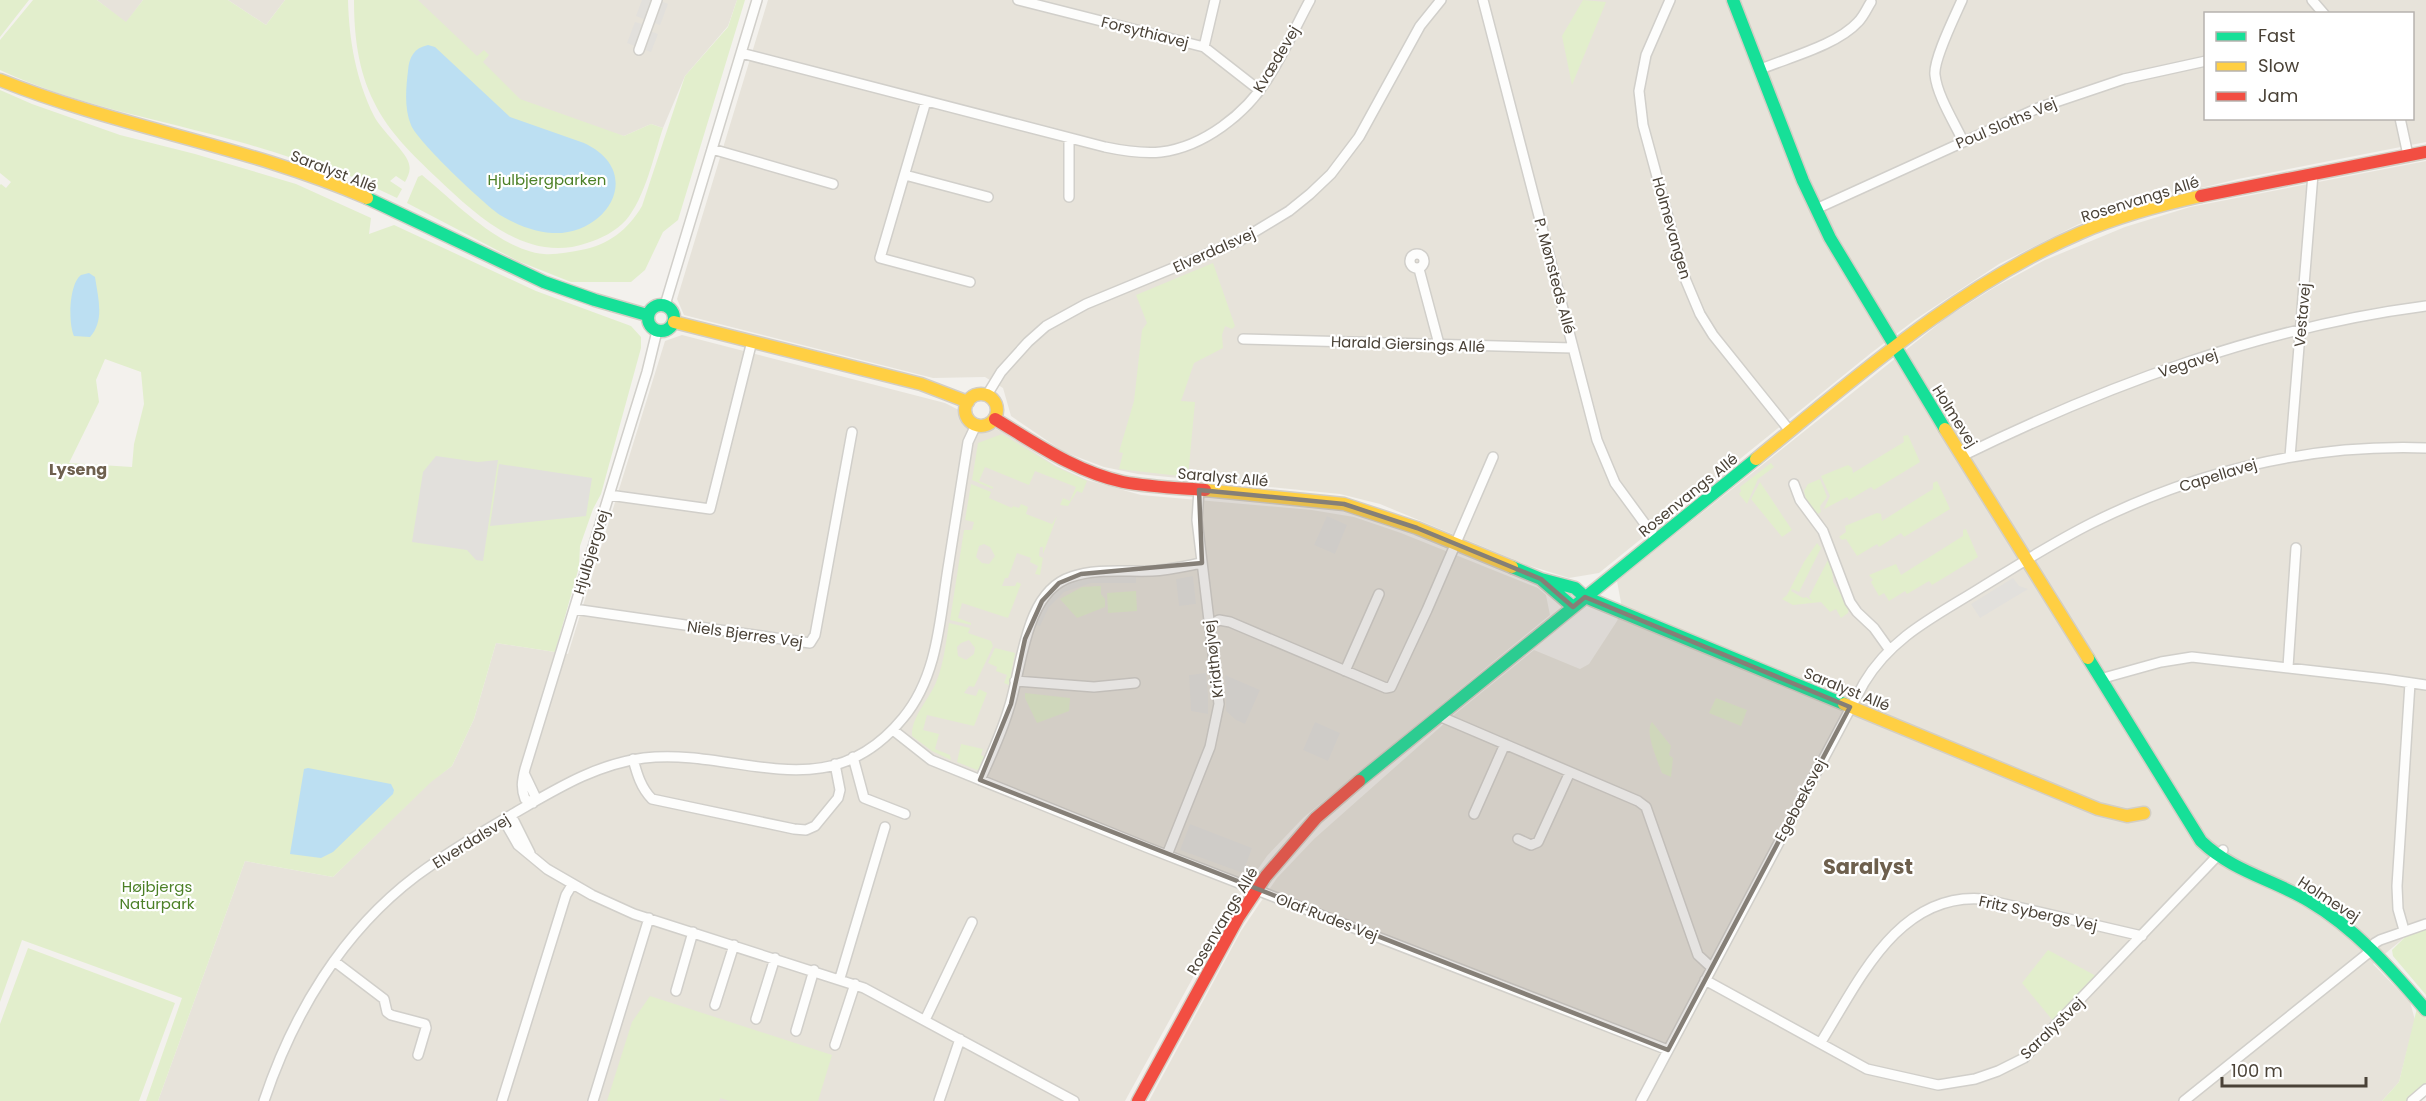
<svg xmlns="http://www.w3.org/2000/svg" width="2426" height="1101" font-family="Poppins,sans-serif">
  <rect width="100%" height="100%" fill="#f3f1ed"/>
  <!-- residential -->
  <path fill="#e7e3da" fill-rule="evenodd" d="M97,0h46l-17,23z
    M228,0h57l-19,25z
    M414,0h323l-9,26 -43,50 -22,52 -12,-4 -27,12 -103,-20z
    M768,0h1658v142l-188,37 -91,22 -68,23 -80,40 -83,55 -45,34 -272,220 -30,5 -42,-13 -147,-61 -40,-10 -202,-20 -34,-7 -40,-15 -53,-36 -8,-28 -18,-11 -52,1 -249,-63 -7,-16zM2206,14h206v104h-206z
    M2426,161v767l-21,9 -32,27 37,38 5,18 -16,62 -17,19h-1233l92,-170 36,-53 37,-39 141,-125 79,-64 46,19 9,-5 28,-43 5,-13 -5,-27 329,-263 49,-31 50,-27 80,-33 65,-20z
    M682,335l263,68 57,29 54,34 31,14 54,15 171,15 42,7 47,16 137,55 8,7 4,20 -247,203 -36,38 -34,49 -108,196h-967l87,-240 88,16 98,-96 21,-15 22,-47 22,-76 72,11 97,-313z"/>
  <!-- green -->
  <path fill="#e2eecc" fill-rule="evenodd" d="M0,0h29l-29,37z
    M33,0h64l29,22 17,-22h85l38,25 19,-25h63c1,40 8,80 26,116 7,14 34,38 35,48 2,7 -1,12 -4,18l-9,-6 -6,5 12,8 -5,9 -49,-23 -12,-2c-32,-11 -64,-22 -96,-31 -81,-23 -163,-36 -240,-72v-30z
    M354,0h64l59,56 7,-6 5,5 -6,7 37,37 104,37 27,-12 12,4c-9,27 -18,70 -37,92 -10,11 -25,19 -39,23 -59,21 -110,-27 -150,-65 -24,-23 -48,-45 -63,-76 -16,-32 -20,-67 -20,-102z
    M737,0h8l-67,220 -15,12 -18,38 -14,12h-60l-53,-21 -111,-58 11,-26 4,-2c33,27 78,75 122,79 12,1 25,-2 37,-4 27,-5 47,-20 61,-44l43,-130 43,-49z
    M1583,0l23,2 -34,83 -10,-49z
    M0,90l32,14 88,31 75,19 101,30 75,34 -2,16 25,-9 142,66 95,35 10,11v11l-40,146 -8,15 -13,37 -1,21 -24,85 -59,-9 -22,76 -22,47 -21,16 -98,95 -88,-16 -87,240h-12l36,-103 -160,-58 -22,62v-817l1,-1 5,4 5,-6 -11,-9zM105,359l36,13 3,32 -10,40 -2,23 -63,-4 30,-61 -3,-22z
    M1213,263l22,63 -3,3 -7,-3 -3,9 1,13 -29,15 -13,38 14,1 -7,75 -69,-8 4,-16 -4,-1 15,-51 8,-71 5,-7 -11,-28z
    M1002,434l54,33 31,14 -5,12 -5,-2 -9,15 -8,-1 3,-7 7,3 6,-14 -41,-16 -6,14 -44,-18 -6,14 14,6v2l-21,-9 6,-37z
    M1908,435l12,27 -46,28 -3,-3 -22,13 -2,-3 -23,12 6,-13 -9,-20 27,-11 4,3 1,5 51,-31 -1,-6z
    M1771,463l3,4 -16,12 -11,25 -8,-10 2,-3 -1,-4z
    M1820,479l7,18 -7,9 1,6 -5,3 -10,-15 -2,-9 4,-7z
    M1937,481l13,28 -46,28 -3,-4 -22,14 -2,-3 -20,12 -11,-17 -4,1 -3,-3 7,-5 -1,-6 32,-13 4,1 1,7 51,-32v-6z
    M1760,482l32,48 -10,7 -31,-38z
    M971,484l20,8 -2,6 23,10 1,-2 6,2 2,-4 7,3 -2,7 26,10 5,-8 -14,38v-7h-3l-1,9 4,2 -3,17 -5,-1 3,-8 -8,-4 1,-4 -14,-5 -9,25h-3l-3,8h13l2,-4 4,2 -13,34 -46,-15 -4,15 13,5v2l-21,-5 14,-90h8l2,-8 -9,-2zM984,544l6,3 5,9 -6,8 -7,-1 -6,-6 3,-11z
    M1966,529l12,28 -46,28 -3,-4 -22,13 -2,-3 -16,10 -5,-8 -5,3 -8,-14 2,-2 -4,-5 27,-11 5,11 62,-39v-6z
    M1817,543l4,5 -22,44 -7,-3 -1,2 12,7 3,-1 6,4 -3,-4 19,-37 4,6 1,16 16,25 -1,6 -7,5 -5,-9 -6,3 -9,-10 -28,3 -11,-6 5,-4 17,-33z
    M1101,586v8l4,5v8l-28,11 -17,-19 22,-12z
    M1136,591l1,20 -29,2 -1,-20z
    M949,623l21,5 -2,5 23,8 2,5 -19,41 -5,-1 -5,7 12,3 3,-7 8,4 -13,33 -47,-11 -4,15 16,4 -4,15 15,6 1,5 -19,-9 -20,-15c-1,-20 18,-37 25,-56 7,-18 9,-38 12,-57zM969,640l6,8 -1,6 -8,6 -8,-4 -1,-9 4,-4z
    M995,648l20,5 -6,32 -5,-2 3,-8 -11,-4 1,-4 -9,-4z
    M1025,693l45,5 -1,13 -32,12 -12,-25z
    M1716,698l31,12 -6,16 -32,-13z
    M1652,722l19,24 -2,9 4,3 -2,19 -9,-4c-4,-12 -18,-41 -10,-51z
    M961,744l22,5 -2,6 4,2 -4,11 -4,2 -20,-8z
    M2426,928v67l-33,-39 -1,-6 13,-13z
    M28,948l147,55 -36,98h-139v-77z
    M2048,950l50,27 -44,45 -32,-39z
    M650,996l182,59 -14,46h-88l-10,-3 -1,3h-112l25,-79z
    M2417,1008l9,11v65l-20,17h-24l17,-19z"/>
  <!-- parking -->
  <path fill="#e2e0dc" d="M642,0h16l10,4 -8,21 -24,-9z
    M635,22l7,2 -1,4 17,6 -7,18 -24,-9z
    M436,456l42,6 20,-2 -15,101 -7,-1 -9,-10 -55,-8 11,-70z
    M499,464l93,14 -6,38 -96,10z
    M1327,516l20,9 -12,29 -21,-9z
    M1136,575v8h-45l-27,9 -15,15 -9,19 -6,-2 16,-29 10,-9 15,-7 17,-3z
    M1193,576l3,28 -17,2 -3,-27z
    M2013,578l6,8 9,3 -48,29 -9,-14z
    M1206,673l2,21v20l-17,-3 -2,-36z
    M1225,675l35,15 -15,34 -9,-4 -10,-9z
    M1315,722l25,11 -12,28 -25,-11z
    M1190,824l62,24 -9,25 -63,-23z"/>
  <!-- water -->
  <path fill="#bcdff2" d="M428,45l7,2 75,70 74,26c62,29 23,93 -32,90 -18,-1 -37,-9 -52,-18 -16,-11 -83,-74 -89,-90 -7,-17 -5,-37 -3,-54 1,-14 6,-23 20,-26z
    M89,273l6,4c3,21 10,43 -5,60l-16,-1c-6,-13 -5,-52 7,-61z
    M308,768l83,16 3,6 -1,4 -60,58 -12,6 -31,-4 14,-85z"/>
  <g fill="none" stroke-linecap="round" stroke-linejoin="round">
    <!-- street casing -->
    <g stroke="#d1cfca" stroke-width="12">
      <path id="street" d="M1018,0l186,47 55,43
        M1483,0l114,440 18,43 41,56
        M1670,0l-24,55 -7,36 4,34 41,151 16,38 13,21 77,96
        M1962,0c-7,16 -29,60 -27,75 2,20 19,47 28,66
        M2312,0l12,14
        M1204,47l11,-47
        M639,50l18,-50
        M741,53l364,94c19,4 37,7 56,5 42,-5 85,-38 107,-74 16,-25 28,-52 42,-78
        M1761,69c29,-12 76,-24 97,-47 6,-6 9,-14 13,-20
        M926,101l-46,157 90,24
        M2400,118l8,37
        M1069,138v59
        M712,149l121,35
        M905,175l83,22
        M1816,209l222,-101 86,-29 82,-18
        M1410 261a7 7 0 1 1 14 0a7 7 0 1 1-14 0Z
        M1419,269l20,75
        M665,305l92,-305
        M1243,339l330,9
        M987,395l14,-23 27,-30 18,-16 40,-22 155,-64 48,-29 21,-17 21,-20 28,-37 61,-111 21,-26
        M1962,456c147,-72 302,-129 464,-150
        M2290,457l23,-283
        M1794,484l6,16 23,31 27,71 7,10 17,16 15,21
        M609,495l101,14 42,-168
        M574,609l236,34 5,-8 37,-203
        M1210,625l9,-5 11,2 156,66 5,-1 36,-77 66,-153
        M2288,667l8,-119
        M1345,671l34,-77
        M2100,679l61,-17 31,-5 193,22 41,6
        M1015,681l79,6 41,-4
        M1439,716l199,85 8,6 52,148 13,12
        M893,730l38,30 215,87 522,203
        M853,757l11,41 41,16
        M633,759c4,15 8,29 19,40l142,30 12,1 9,-4 23,-28 2,-8 -5,-26
        M524,773l11,23 -2,7 -8,-4c-4,-11 -3,-18 0,-30l84,-274 38,-123 10,-41
        M980,780c11,-24 22,-48 29,-72 13,-39 15,-116 62,-131 25,-9 55,-5 81,-6 17,-1 34,-5 50,-8
        M1474,814l31,-70
        M507,818l-1,6 12,21 29,24 45,26 42,19 230,74 210,113
        M507,818l7,3 16,32
        M1518,839l13,6 7,-3 32,-70
        M1167,855l43,-108 9,-43 -22,-184 2,-30
        M2404,930l-6,-21 -1,-23 13,-203
        M334,961l50,38 3,13 4,3 34,9 1,4 -8,27
        M840,978l45,-151
        M1705,980l162,89 71,16 37,-6 23,-8 26,-13 199,-208
        M676,991l17,-59
        M715,1005l19,-60
        M756,1019l19,-61
        M925,1020l47,-98
        M796,1031l18,-61
        M1821,1042c38,-61 77,-150 162,-143l159,37
        M835,1045l20,-61
        M264,1101c29,-87 78,-169 152,-225 32,-24 68,-45 102,-65 40,-23 79,-47 126,-53 94,-11 182,54 259,-40 36,-43 37,-103 46,-156 6,-40 13,-80 19,-120l8,-17
        M502,1101l64,-206 6,-10
        M593,1101l56,-183
        M939,1101l21,-62
        M1641,1101l223,-418c28,-47 72,-67 118,-96 36,-22 72,-45 110,-64 105,-52 217,-79 334,-75
        M2184,1101l183,-147 8,-11 5,-3 46,-16
        M2412,1101l14,-12"/>
    </g>
    <!-- fast casing -->
    <g stroke="#d3cec4" stroke-width="15">
      <path id="fast" d="M1733,0l70,181 27,57 115,191
        M367,198l177,84 51,18 52,15
        M648 318a13 13 0 1 1 26 0a13 13 0 1 1-26 0Z
        M1512,567l29,12 34,9 10,9 259,107
        M1542,580l31,27
        M2088,658l113,183c31,30 71,38 108,60 46,27 82,68 117,109
        M1359,781l397,-322"/>
    </g>
    <!-- slow casing -->
    <g stroke="#d3cec4" stroke-width="15">
      <path id="slow" d="M0,80c120,48 249,66 367,118
        M674,322l247,62 47,18
        M965 410a16 16 0 1 1 32 0a16 16 0 1 1-32 0Z
        M1945,429l143,229
        M1756,459c102,-83 202,-173 324,-226 39,-17 80,-28 121,-37
        M1205,490l139,14 73,24 95,39
        M1844,704l254,105 29,7 17,-3"/>
    </g>
    <!-- jam casing -->
    <g stroke="#d3cec4" stroke-width="15">
      <path id="jam" d="M2201,196l225,-44
        M995,419c40,24 81,53 128,63 26,5 55,6 82,8
        M1138,1101l100,-183 28,-42 50,-58 43,-37"/>
    </g>
    <!-- street -->
    <use href="#street" stroke="#fdfdfc" stroke-width="9"/>
    <!-- fast -->
    <use href="#fast" stroke="#16e098" stroke-width="12"/>
    <!-- slow -->
    <use href="#slow" stroke="#ffcf43" stroke-width="12"/>
    <!-- jam -->
    <use href="#jam" stroke="#f24e42" stroke-width="12"/>
  </g>
  <!-- marked area -->
  <path fill="#857f77" fill-opacity="0.2" stroke="#857f77" stroke-width="4.5" stroke-linejoin="round" d="M1199,490l145,14 73,24 124,51 32,28 12,-10 265,110 -182,343 -688,-270 31,-76 14,-65 17,-38 17,-18 22,-9 121,-11z"/>
  <g text-anchor="middle" dominant-baseline="central" stroke-width="4.5" stroke-linejoin="round" paint-order="stroke">
    <!-- street labels -->
    <g font-size="15" fill="#4a4237" stroke="#fff">
      <text transform="translate(1145 32) rotate(14)">Forsythiavej</text>
      <text transform="translate(1276 59) rotate(-59)">Kvædevej</text>
      <text transform="translate(2006 123) rotate(-23)">Poul Sloths Vej</text>
      <text transform="translate(334 171) rotate(21)">Saralyst Allé</text>
      <text transform="translate(2140 199) rotate(-17)">Rosenvangs Allé</text>
      <text transform="translate(1672 228) rotate(74)">Holmevangen</text>
      <text transform="translate(1214 250) rotate(-24)">Elverdalsvej</text>
      <text transform="translate(1555 276) rotate(75)">P. Mønsteds Allé</text>
      <text transform="translate(2302 315) rotate(-85)">Vestavej</text>
      <text transform="translate(1408 344) rotate(2)">Harald Giersings Allé</text>
      <text transform="translate(2188 363) rotate(-18)">Vegavej</text>
      <text transform="translate(1955 416) rotate(58)">Holmevej</text>
      <text transform="translate(2218 475) rotate(-17)">Capellavej</text>
      <text transform="translate(1223 477) rotate(5)">Saralyst Allé</text>
      <text transform="translate(1688 495) rotate(-39)">Rosenvangs Allé</text>
      <text transform="translate(591 552) rotate(-73)">Hjulbjergvej</text>
      <text transform="translate(745 634) rotate(8)">Niels Bjerres Vej</text>
      <text transform="translate(1213 659) rotate(-97)">Kridthøjvej</text>
      <text transform="translate(1847 689) rotate(22)">Saralyst Allé</text>
      <text transform="translate(1800 800) rotate(-62)">Egebæksvej</text>
      <text transform="translate(471 841) rotate(-32)">Elverdalsvej</text>
      <text transform="translate(2329 899) rotate(33)">Holmevej</text>
      <text transform="translate(2038 913) rotate(12)">Fritz Sybergs Vej</text>
      <text transform="translate(1327 917) rotate(21)">Olaf Rudes Vej</text>
      <text transform="translate(1222 921) rotate(-59)">Rosenvangs Allé</text>
      <text transform="translate(2052 1028) rotate(-44)">Saralystvej</text>
    </g>
    <!-- park labels -->
    <g font-size="15" fill="#4c8027" stroke="#fff">
      <text x="547" y="179">Hjulbjergparken</text>
      <text x="157" y="886">Højbjergs<tspan x="157" dy="17">Naturpark</tspan></text>
    </g>
    <!-- neighbourhood labels -->
    <g font-size="16" font-weight="bold" fill="#6e604e" stroke="#fff">
      <text x="78" y="469">Lyseng</text>
    </g>
    <!-- district labels -->
    <g font-size="21" font-weight="bold" fill="#6e604e" stroke="#fff">
      <text x="1868" y="866">Saralyst</text>
    </g>
  </g>
  <!-- legend -->
  <rect x="2204" y="12" width="210" height="108" fill="#ffffff" stroke="#b7b3af" stroke-width="1.5"/>
  <rect x="2216" y="32" width="30" height="9" fill="#16e098" stroke="#b7b3af" stroke-width="1.5"/>
  <text x="2258" y="42" font-size="18" fill="#4a4237">Fast</text>
  <rect x="2216" y="62" width="30" height="9" fill="#ffcf43" stroke="#b7b3af" stroke-width="1.5"/>
  <text x="2258" y="72" font-size="18" fill="#4a4237">Slow</text>
  <rect x="2216" y="92" width="30" height="9" fill="#f24e42" stroke="#b7b3af" stroke-width="1.5"/>
  <text x="2258" y="102" font-size="18" fill="#4a4237">Jam</text>
  <!-- scale -->
  <path d="M2222 1077v9h144v-9" fill="none" stroke="#4a4237" stroke-width="3"/>
  <text x="2231" y="1077" font-size="18" fill="#4a4237" stroke="#ffffff" stroke-width="4.5" paint-order="stroke">100 m</text>
</svg>
